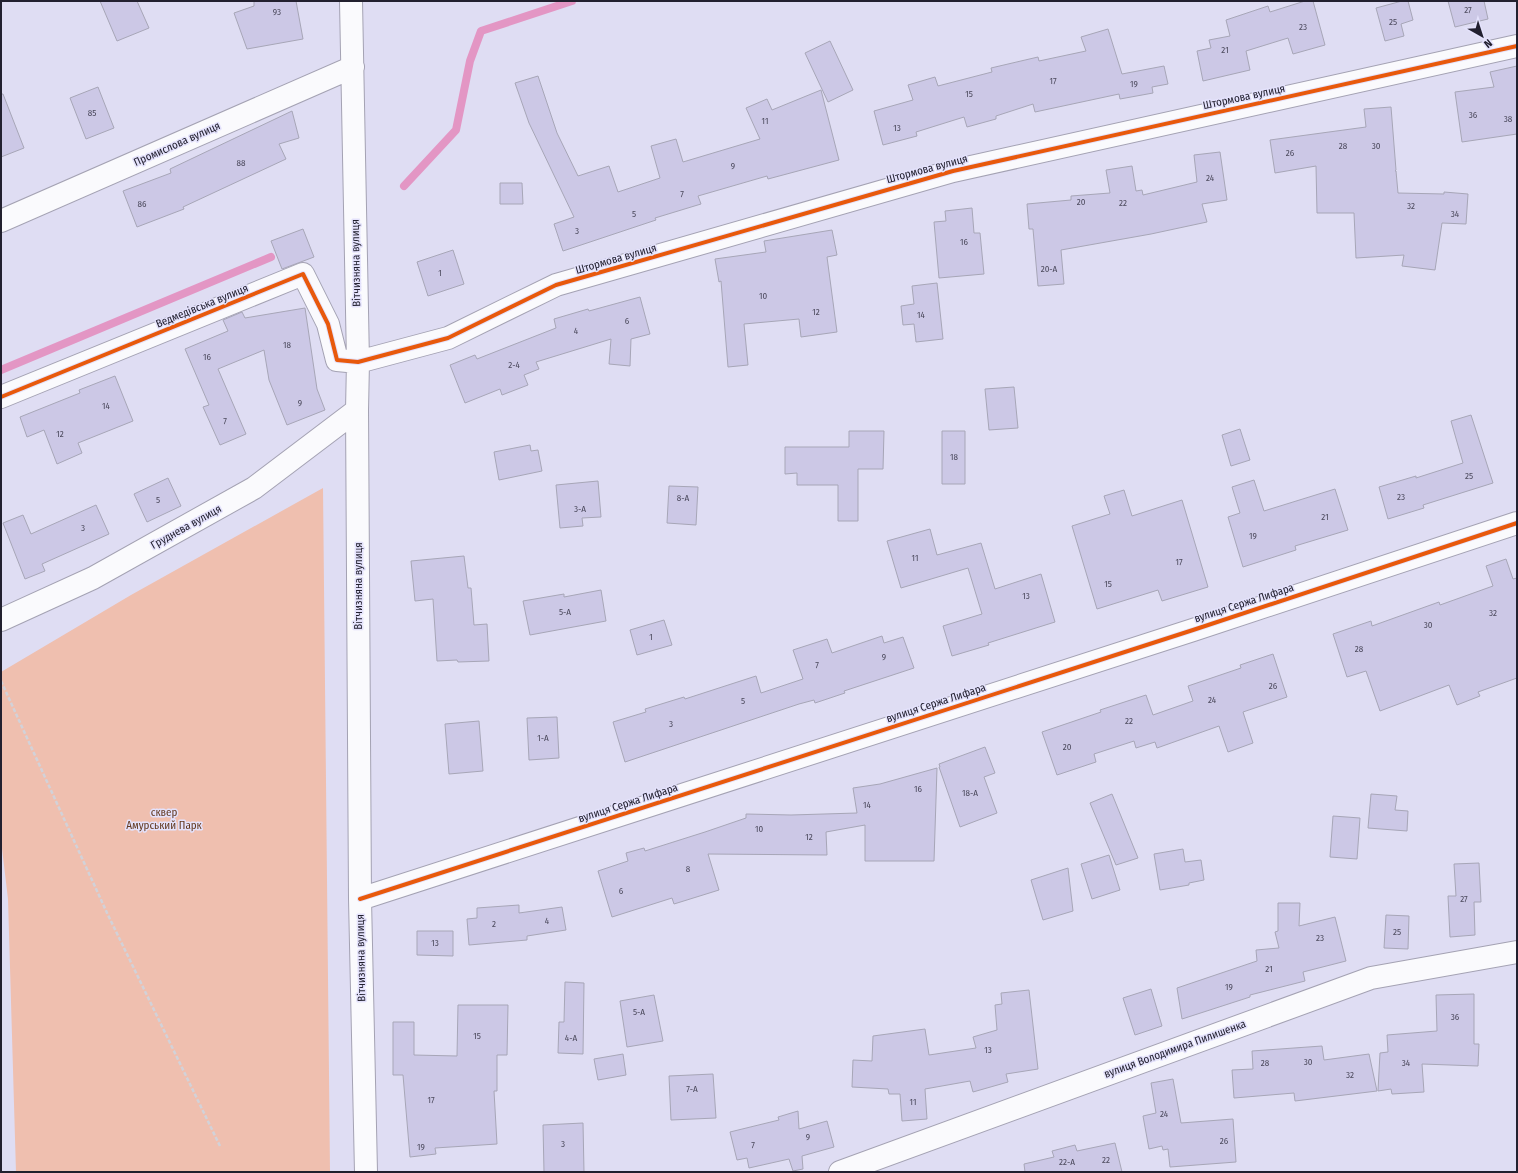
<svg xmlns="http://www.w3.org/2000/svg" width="1518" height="1173" font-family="'Fira Sans Condensed',sans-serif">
  <rect width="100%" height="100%" fill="#dfddf3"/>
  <!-- green -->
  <path fill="#efbfaf" d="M323,488l7,684h-314l-8,-273 -7,-59v-168l130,-77z"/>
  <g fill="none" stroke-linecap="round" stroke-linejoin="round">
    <!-- stream -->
    <path stroke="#e396c4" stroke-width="8" d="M404,186l52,-56 14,-69 11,-30 91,-30
      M1,370l270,-113"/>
  </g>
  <!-- building -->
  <path fill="#ccc8e6" stroke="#a7a6b7" d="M100,1h37l12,27 -32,13z
    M254,1h42l7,38 -56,10 -13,-36 20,-7z
    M1305,1h8l12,44 -32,9 -5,-16 -42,13 4,19 -47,11 -6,-30 14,-3 -2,-8 21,-4 -4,-16 42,-14 2,6z
    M1402,1h6l5,19 -12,4 3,12 -19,5 -9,-33z
    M1448,1h36l4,18 -33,8z
    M1108,29l14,45 42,-8 4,18 -16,3 1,6 -33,6 -1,-5 -84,18 -2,-8 -37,12v3l-29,8 -3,-10 -48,15 1,4 -34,9 -9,-34 39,-11 -5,-15 27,-8 3,9 54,-14 -1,-4 47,-11 1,4 47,-10 -5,-14z
    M830,41l23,49 -25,12 -23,-49z
    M1517,66v68l-55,8 -7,-50 39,-5 -4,-15z
    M538,76l19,57 21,43 31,-10 9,26 42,-14 -9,-32 25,-7 7,23 77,-23 -14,-31 21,-9 5,11 49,-20 18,70 -71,19 -1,-3 -69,20 3,8 -46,14 1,2 -93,31 -9,-27 20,-7 -45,-94 -14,-40z
    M98,87l16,41 -28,11 -16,-41z
    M1,94h2l21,54 -23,9z
    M1391,107l5,63 -1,1h1l2,22 46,1v-2l24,2 -2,30 -24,-1 -7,47 -33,-4 2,-11 -48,3 -2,-45h-37l-1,-47 -41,7 -5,-33 96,-13 -2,-18z
    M292,111l7,27 -20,6 7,15 -103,48 1,2 -47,18 -14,-36 48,-18 -1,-4z
    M1220,152l7,48 -25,4 5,18 -56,12 -90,16 3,34 -26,2 -5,-57h-4l-2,-25 44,-4v-4l39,-3 -4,-23 26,-4 4,25 6,-1 1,5 54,-13 -3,-27z
    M500,183h22l1,21h-23z
    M972,208l2,25h6l4,41 -45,4 -5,-56 12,-1 -1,-10z
    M303,229l11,28 -32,12 -11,-28z
    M832,230l5,25 -10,2 10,75 -36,5 -2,-18 -55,5 4,41 -20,2 -7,-86 -2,1 -4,-23 51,-7 -2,-11z
    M453,250l11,34 -36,12 -11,-34z
    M937,283l6,56 -27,3 -2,-18 -11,1 -2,-19 13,-2 -2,-18z
    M640,297l10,37 -19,5 -1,27 -21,-2 2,-25 -75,23 3,7 -15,6 4,10 -26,10 -2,-6 -35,14 -15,-38 25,-10 2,4 79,-31 -2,-9 34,-10 1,2z
    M305,308l12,81 8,21 -38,15 -18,-45 -5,-30 -46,19 28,65 -26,11 -17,-38 6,-2 -24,-56 43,-18 -5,-11 19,-8 3,6z
    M115,376l18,45 -55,22 4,10 -25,11 -13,-34 -17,7 -7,-20 60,-24 -1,-3z
    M1014,387l4,41 -29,2 -4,-41z
    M1471,415l22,68 -70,22 1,3 -36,11 -9,-32 37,-11v2l47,-15 -12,-42z
    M1240,429l10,31 -19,6 -9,-31z
    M849,431h35l-1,38h-25v52h-20v-36h-41v-12l-12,1v-27h64z
    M942,431h23v53h-23z
    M530,445l1,6 7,-1 4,21 -43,9 -5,-28z
    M168,478l13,28 -34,16 -13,-28z
    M1254,480l10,31 71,-22 13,41 -53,16 1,4 -53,17 -15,-50 12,-4 -8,-26z
    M598,481l3,36 -19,1 1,8 -23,2 -4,-43z
    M669,486l29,1 -2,38 -29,-2z
    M1124,490l8,26 50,-16 26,87 -46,14 -4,-11 -61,19 -25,-83 38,-12 -6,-18z
    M96,505l13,29 -67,30 3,7 -20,8 -22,-56 20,-8 8,19z
    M930,529l7,26 44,-12 14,46 46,-15 14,48 -67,21 1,2 -37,11 -9,-30 39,-12 -14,-46 -67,20 -14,-47z
    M464,556l4,32h3l3,37 13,-1 2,37 -31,1 -1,-2 -20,1 -4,-62 -18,2 -4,-40z
    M1506,559l7,20 4,-1v100l-39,14 2,4 -23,9 -8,-20 -69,26 -14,-40 -19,6 -14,-43 38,-13 1,5 67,-24 1,3 53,-19 -7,-20z
    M601,590l5,31 -76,14 -7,-34 41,-7v3z
    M664,620l8,25 -35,10 -7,-25z
    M882,636l2,7 19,-6 11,31 -70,23 1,2 -30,10 -1,-3 -15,4 -174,58 -12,-40 33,-10 -1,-3 39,-12 1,2 71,-23 5,17 42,-14 -10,-29 34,-11 5,14z
    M1273,654l14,43 -44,15 10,31 -25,9 -9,-26 -62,22 -2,-6 -19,6 -2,-7 -40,13 2,8 -39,13 -15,-43 59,-20 -1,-2 46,-15 7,20 40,-14 -5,-15 53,-18 -1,-3z
    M557,717l2,41 -30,2 -2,-42z
    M479,721l4,50 -34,3 -4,-50z
    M985,747l10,26 -11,4 13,36 -37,14 -21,-60h1l-1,-3z
    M937,768l-3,93h-69v-36l-39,7 1,23 -119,-1 11,36 -45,14 -2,-6 -60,19 -14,-46 30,-10 -2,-8 18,-5 1,3 60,-19 41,-14v-4l45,1 66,-2 -4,-25 27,-4z
    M1112,794l26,64 -22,7 -26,-62z
    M1371,794l26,2 -2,14 13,1 -1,20 -39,-3z
    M1333,816l27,2 -3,41 -27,-2z
    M1183,849l2,13 16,-2 3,20 -15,3v2l-29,5 -6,-36z
    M1109,855l11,35 -28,9 -11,-35z
    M1479,863l2,39h-7l1,33 -25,2 -2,-41h8l-2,-32z
    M1068,868l5,43 -30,9 -12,-40z
    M1278,903h22l-1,23 36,-9 11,44 -43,11 2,9 -55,14v2l-68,22 -5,-31 80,-27 -1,-11 23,-2 -4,-16 3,-1z
    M519,905v8l43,-6 4,23 -39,6v4l-58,5 -2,-26 10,-1v-10z
    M1386,915l23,1 -1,33 -24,-1z
    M417,931h36v25l-36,-1z
    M565,982l19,1 -1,71 -25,-1 1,-31h5z
    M1151,989l11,37 -27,9 -12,-37z
    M1029,990l9,79 -32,5 2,8 -35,10 -3,-11 -45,8 2,30 -25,2 -2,-27h-11l-1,-5 -36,-2 1,-27 19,1 1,-25 52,-7 4,26 47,-7 -3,-11 24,-7 -2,-25 7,-1 -1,-11z
    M1474,994v50h5l-1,22 -56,-2 2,28 -32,2 -1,-5 -13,2 2,-38 8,-1 -1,-17 50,-4 -1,-36z
    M654,995l9,46 -36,6 -7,-46z
    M458,1005h50l-1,50h-10v36h-3l3,53 -62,4 1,6 -26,3 -7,-82h-10v-53h21v33l43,1z
    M1322,1046l2,14 45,-6 8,37 -82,10 -1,-8 -60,5 -2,-28 21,-1 -1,-18z
    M623,1054l3,21 -28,5 -4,-21z
    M713,1074l3,44 -45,2 -2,-44z
    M1173,1079l8,44 52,-4 3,43 -66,5 -2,-18 -5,1 -1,-4 -13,3 -6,-33 13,-3 -5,-30z
    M798,1111l1,18 28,-8 7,26 -32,9 1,13 -10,2 -4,-12 -40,9 -2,-10 -10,2 -7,-28 49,-12 -1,-3z
    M583,1123l1,49h-40l-1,-47z
    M1115,1143l7,29h-97l-1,-8 30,-7 -2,-6 23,-6 2,6z"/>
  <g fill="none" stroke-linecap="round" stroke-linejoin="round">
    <!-- minor casing -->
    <g stroke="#a4a2b3" stroke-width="24">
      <path id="minor" d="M351,1l7,361 -1,48 3,489 6,273
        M1,221l352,-154
        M1,397l302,-123 25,50 9,36 21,2 90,-24 108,-53 397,-114 564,-125
        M1,620l92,-42 161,-90 103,-78
        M360,899l833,-269 324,-107
        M840,1172l531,-194 146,-26"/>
    </g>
    <!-- path -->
    <path stroke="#d2d2d9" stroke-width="2.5" stroke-dasharray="4 2" stroke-linecap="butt" d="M1,681l107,234 112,231"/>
    <!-- minor -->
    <use href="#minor" stroke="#fafafd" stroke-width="22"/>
    <!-- cycleway casing -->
    <g stroke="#e4e2fc" stroke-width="6">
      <path id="cycleway" d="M1,397l302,-123 25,50 9,36 21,2 90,-24 108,-53 397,-114 564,-125
        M360,899l833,-269 324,-107"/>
    </g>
    <!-- cycleway -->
    <use href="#cycleway" stroke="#e8590c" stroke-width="4"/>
  </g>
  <g text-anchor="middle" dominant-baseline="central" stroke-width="3" stroke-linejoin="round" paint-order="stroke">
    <!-- number labels -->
    <g font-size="9" fill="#4c4a5d">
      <text x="1468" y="10">27</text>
      <text x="277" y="12">93</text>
      <text x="1393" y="22">25</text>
      <text x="1303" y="27">23</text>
      <text x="1225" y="50">21</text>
      <text x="1053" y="81">17</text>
      <text x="1134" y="84">19</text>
      <text x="969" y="94">15</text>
      <text x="92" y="113">85</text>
      <text x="1473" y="115">36</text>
      <text x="1508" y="119">38</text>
      <text x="765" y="121">11</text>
      <text x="897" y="128">13</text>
      <text x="1343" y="146">28</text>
      <text x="1376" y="146">30</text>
      <text x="1290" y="153">26</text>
      <text x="241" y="163">88</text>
      <text x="733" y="166">9</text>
      <text x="1210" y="178">24</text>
      <text x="682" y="194">7</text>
      <text x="1081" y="202">20</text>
      <text x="1123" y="203">22</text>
      <text x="142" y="204">86</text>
      <text x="1411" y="206">32</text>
      <text x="634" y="214">5</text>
      <text x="1455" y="214">34</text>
      <text x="577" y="231">3</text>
      <text x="964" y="242">16</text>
      <text x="1049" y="269">20-А</text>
      <text x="440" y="273">1</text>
      <text x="763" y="296">10</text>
      <text x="816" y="312">12</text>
      <text x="921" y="315">14</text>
      <text x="627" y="321">6</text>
      <text x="576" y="331">4</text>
      <text x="287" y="345">18</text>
      <text x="207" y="357">16</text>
      <text x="514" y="365">2-4</text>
      <text x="300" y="403">9</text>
      <text x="106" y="406">14</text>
      <text x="225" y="421">7</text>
      <text x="60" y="434">12</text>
      <text x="954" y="457">18</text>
      <text x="1469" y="476">25</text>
      <text x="1401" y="497">23</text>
      <text x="683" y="498">8-А</text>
      <text x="158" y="500">5</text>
      <text x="580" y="509">3-А</text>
      <text x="1325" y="517">21</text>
      <text x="83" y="528">3</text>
      <text x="1253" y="536">19</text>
      <text x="915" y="558">11</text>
      <text x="1179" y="562">17</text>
      <text x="1108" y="584">15</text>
      <text x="1026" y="596">13</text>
      <text x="565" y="612">5-А</text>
      <text x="1493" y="613">32</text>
      <text x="1428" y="625">30</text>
      <text x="651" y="637">1</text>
      <text x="1359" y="649">28</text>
      <text x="884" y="657">9</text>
      <text x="817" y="665">7</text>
      <text x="1273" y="686">26</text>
      <text x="1212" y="700">24</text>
      <text x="743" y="701">5</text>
      <text x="1129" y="721">22</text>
      <text x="671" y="724">3</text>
      <text x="543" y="738">1-А</text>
      <text x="1067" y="747">20</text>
      <text x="918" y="789">16</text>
      <text x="970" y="793">18-А</text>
      <text x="867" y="805">14</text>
      <text x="759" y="829">10</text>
      <text x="809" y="837">12</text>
      <text x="688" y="869">8</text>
      <text x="621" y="891">6</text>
      <text x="1464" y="899">27</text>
      <text x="547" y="921">4</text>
      <text x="494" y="924">2</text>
      <text x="1397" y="932">25</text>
      <text x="1320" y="938">23</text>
      <text x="435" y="943">13</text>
      <text x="1269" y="969">21</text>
      <text x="1229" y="987">19</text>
      <text x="639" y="1012">5-А</text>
      <text x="1455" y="1017">36</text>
      <text x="477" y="1036">15</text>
      <text x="571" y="1038">4-А</text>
      <text x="988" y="1050">13</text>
      <text x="1308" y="1062">30</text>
      <text x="1265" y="1063">28</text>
      <text x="1406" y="1063">34</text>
      <text x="1350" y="1075">32</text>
      <text x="692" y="1089">7-А</text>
      <text x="431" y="1100">17</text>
      <text x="913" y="1102">11</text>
      <text x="1164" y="1114">24</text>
      <text x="808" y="1137">9</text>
      <text x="1224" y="1141">26</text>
      <text x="563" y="1144">3</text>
      <text x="753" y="1145">7</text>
      <text x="421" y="1147">19</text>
      <text x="1106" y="1160">22</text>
      <text x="1067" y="1162">22-А</text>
    </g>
    <!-- street labels -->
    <g font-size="11" fill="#22202f" stroke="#e4e2fc">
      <text transform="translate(1244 97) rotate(-12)">Штормова вулиця</text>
      <text transform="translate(177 144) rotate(-24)">Промислова вулиця</text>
      <text transform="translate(927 169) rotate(-15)">Штормова вулиця</text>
      <text transform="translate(616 259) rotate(-16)">Штормова вулиця</text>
      <text transform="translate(356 263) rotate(-91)">Вітчизняна вулиця</text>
      <text transform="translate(202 306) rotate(-22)">Ведмедівська вулиця</text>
      <text transform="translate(186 527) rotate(-29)">Груднева вулиця</text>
      <text transform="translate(358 586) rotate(-90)">Вітчизняна вулиця</text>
      <text transform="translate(1244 603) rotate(-18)">вулиця Сержа Лифара</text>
      <text transform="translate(936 703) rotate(-18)">вулиця Сержа Лифара</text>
      <text transform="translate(628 803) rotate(-18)">вулиця Сержа Лифара</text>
      <text transform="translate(361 958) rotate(-91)">Вітчизняна вулиця</text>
      <text transform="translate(1175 1049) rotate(-20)">вулиця Володимира Пилишенка</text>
    </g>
    <!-- park labels -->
    <g font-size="11" fill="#62381f" stroke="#e4e2fc">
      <text x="164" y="812">сквер<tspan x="164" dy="13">Амурський Парк</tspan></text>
    </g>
  </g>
  <!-- border -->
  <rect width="1518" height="1173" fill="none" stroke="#22202f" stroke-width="4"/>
  <!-- north arrow -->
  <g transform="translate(1482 36) rotate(141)" stroke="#e4e2fc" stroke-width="3" paint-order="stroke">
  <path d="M0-3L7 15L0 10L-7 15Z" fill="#22202f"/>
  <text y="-6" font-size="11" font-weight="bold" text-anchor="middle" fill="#22202f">N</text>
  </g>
</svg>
